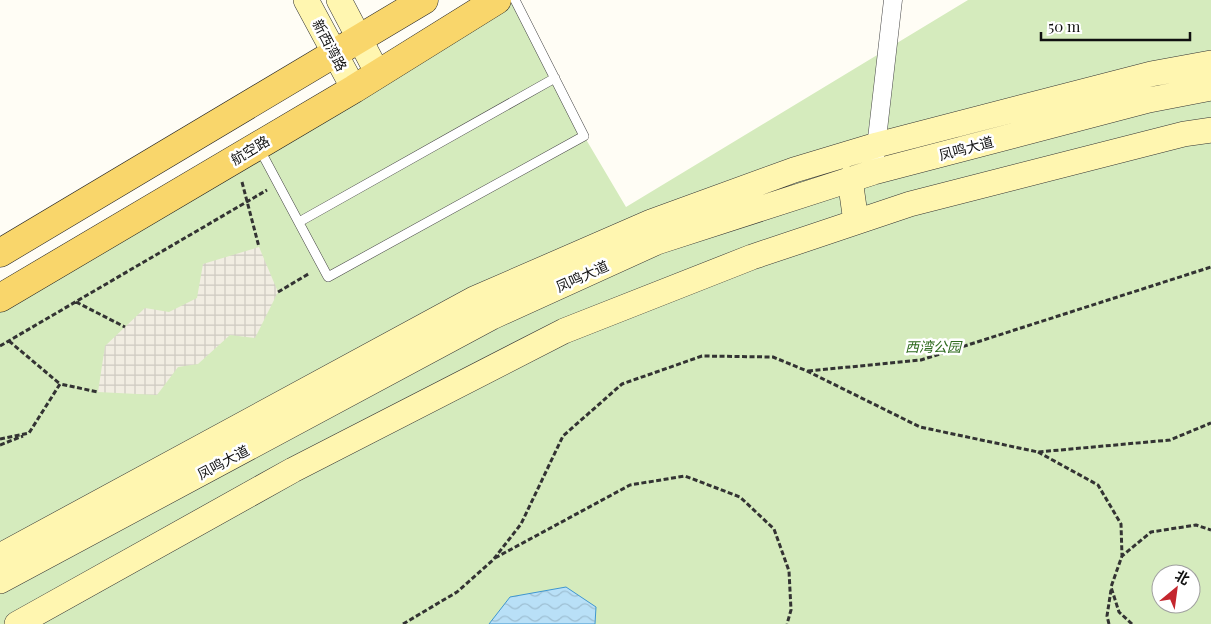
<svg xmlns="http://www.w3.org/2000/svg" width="1211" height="624" font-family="'Playfair Display','Noto Sans SC',serif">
  <defs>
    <pattern id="plaza-grid" width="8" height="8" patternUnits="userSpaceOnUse" patternTransform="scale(1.25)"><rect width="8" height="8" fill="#f1ede2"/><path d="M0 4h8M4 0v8" fill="none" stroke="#cecac1"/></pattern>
    <pattern id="water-waves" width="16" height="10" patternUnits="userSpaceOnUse" patternTransform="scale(1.25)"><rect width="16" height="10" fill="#b9e0f7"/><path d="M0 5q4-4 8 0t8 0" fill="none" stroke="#9ebfd3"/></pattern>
  </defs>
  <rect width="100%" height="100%" fill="#fffdf5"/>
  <!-- park -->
  <path fill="#d5ebbd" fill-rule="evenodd" d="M497,0h18l69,136 42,71 342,-207h243v624h-1211v-329zM1161,574h30v30h-30z"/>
  <!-- plaza -->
  <path fill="url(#plaza-grid)" d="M259,247l19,45 -23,46 -25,-3 -32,29 -20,3 -21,28 -59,-3 7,-46 40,-38 24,4 28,-14 6,-34z"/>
  <!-- water -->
  <path fill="url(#water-waves)" stroke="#3f96cf" d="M566,587l30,20 -1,17h-106l21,-27z"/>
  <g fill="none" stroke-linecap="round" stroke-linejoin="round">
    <!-- lane casing -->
    <g stroke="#444" stroke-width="10">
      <path id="lane" d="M259,148l69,129 256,-141 -69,-136
        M299,222l256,-144"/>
    </g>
    <!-- street casing -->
    <g stroke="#444" stroke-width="19">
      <path id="street" d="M875,156l18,-156"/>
    </g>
    <!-- secondary casing -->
    <g stroke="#333" stroke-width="26">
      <path id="secondary" d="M306,0l48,89
        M339,0l39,74
        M850,179l6,43
        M0,556l474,-257 177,-77 143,-52 83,-25 274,-71 60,-11
        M0,581l492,-264 165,-75 217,-70 275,-72 62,-12
        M17,624l276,-154 271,-139 188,-74 158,-53 274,-70 27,-4"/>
    </g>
    <!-- primary casing -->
    <g stroke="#222" stroke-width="29">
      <path id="primary" d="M0,253l424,-253
        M0,298l354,-209 143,-89"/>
    </g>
    <!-- path -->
    <path stroke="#333" stroke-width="3" stroke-dasharray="5 2.5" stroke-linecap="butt" d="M242,182l17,65
      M278,292l32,-19
      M76,302l49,25
      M9,341l51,43
      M0,346l267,-156
      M808,371l113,-11 290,-93
      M0,439l29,-6 31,-49 38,8
      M0,445l23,-9
      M1038,452l60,33 23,39 1,32
      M495,558l135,-73 55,-9 55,21 34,32 15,42 2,39 -4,14
      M403,624l54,-32 36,-32 28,-36 42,-88 59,-52 80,-28 71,1 34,14 113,56 118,25 132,-12 41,-17
      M1109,624l-2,-8 4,-26
      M1132,624l-13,-12 -8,-25 11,-31 29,-24 45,-7 15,5"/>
    <!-- lane -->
    <use href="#lane" stroke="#fff" stroke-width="9"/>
    <!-- street -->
    <use href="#street" stroke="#fff" stroke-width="18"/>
    <!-- secondary -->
    <use href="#secondary" stroke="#fff6b0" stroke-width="25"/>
    <!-- primary -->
    <use href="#primary" stroke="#f9d66b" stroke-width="28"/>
  </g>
  <g text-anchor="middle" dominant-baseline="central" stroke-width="5" stroke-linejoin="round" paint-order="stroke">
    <!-- street labels -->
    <g font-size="14" fill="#111" stroke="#fff">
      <text transform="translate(330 45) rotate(62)">新西湾路</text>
      <text transform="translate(966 148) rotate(-15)">凤鸣大道</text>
      <text transform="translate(250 150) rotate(-31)">航空路</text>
      <text transform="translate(582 276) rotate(-24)">凤鸣大道</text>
      <text transform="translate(223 462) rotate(-28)">凤鸣大道</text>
    </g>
    <!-- park labels -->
    <g font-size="14" font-style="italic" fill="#2f6b1f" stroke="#fff">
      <text x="933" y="346">西湾公园</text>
    </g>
  </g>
  <!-- north arrow -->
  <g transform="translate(1176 589) rotate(29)"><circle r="24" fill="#ffffff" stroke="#a0a0a0"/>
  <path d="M0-4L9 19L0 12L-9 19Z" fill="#c4262e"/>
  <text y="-8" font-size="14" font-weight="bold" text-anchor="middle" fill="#111111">北</text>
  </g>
  <!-- scale -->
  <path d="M1041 32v8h149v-8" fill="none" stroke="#111111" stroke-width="2.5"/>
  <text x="1048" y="32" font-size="15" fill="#111111" stroke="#ffffff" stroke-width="4" paint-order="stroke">50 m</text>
</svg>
